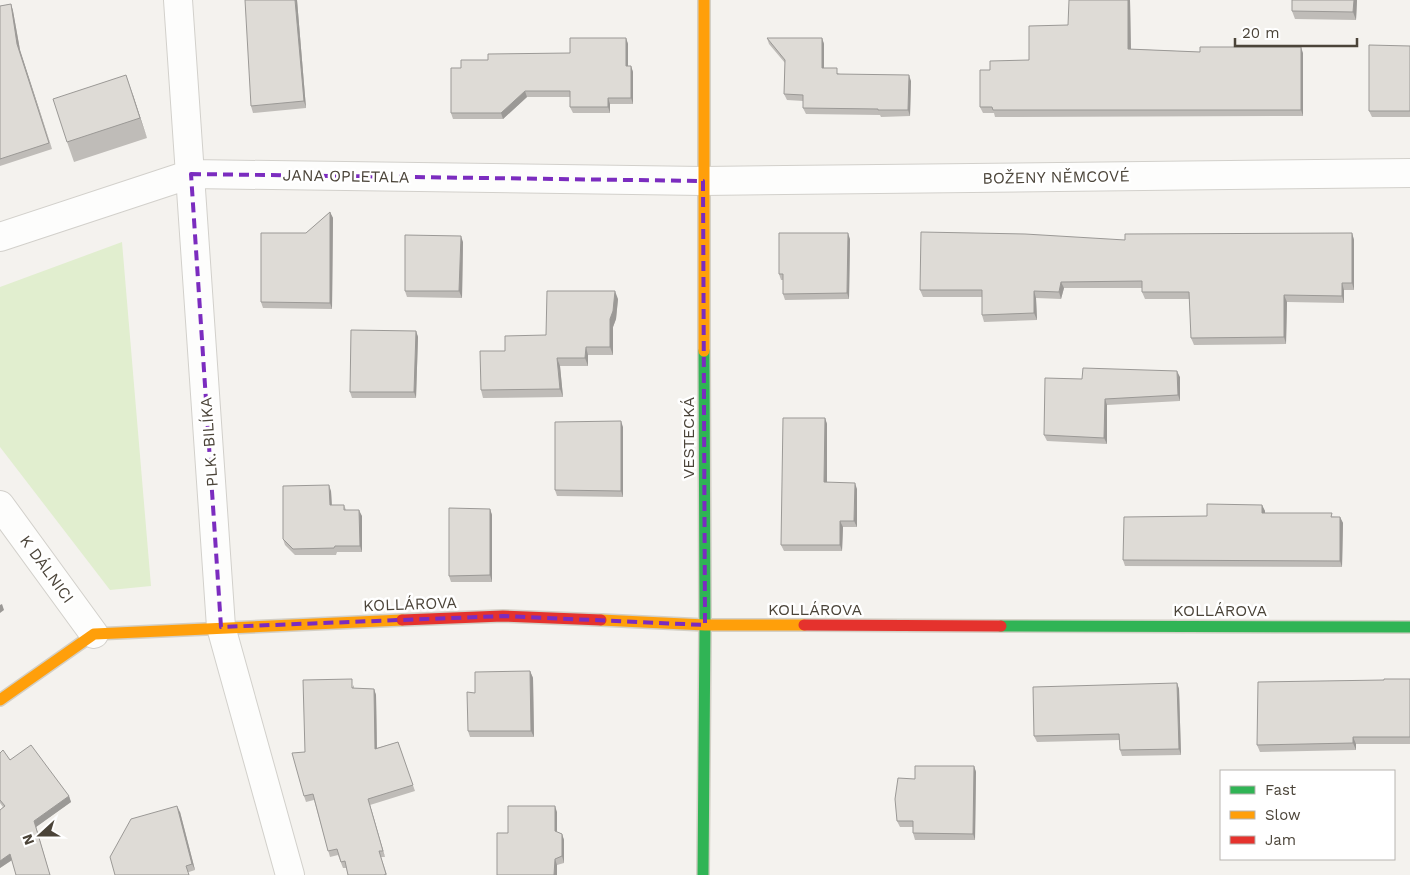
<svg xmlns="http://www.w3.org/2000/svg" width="1410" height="875" font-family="'Work Sans',sans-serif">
  <rect width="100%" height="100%" fill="#f4f2ee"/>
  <!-- green -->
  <path fill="#e1eecf" d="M122,242l29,344 -41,4 -110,-143v-160z"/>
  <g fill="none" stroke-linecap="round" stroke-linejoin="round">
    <!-- street casing -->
    <g stroke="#d2d0cb" stroke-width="30">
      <path id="street" d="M178,0l43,627 69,248
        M0,237l191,-63 512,7 707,-8
        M0,505l94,129"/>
    </g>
    <!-- fast casing -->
    <g stroke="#d3cfc5" stroke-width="14">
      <path id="fast" d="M1001,626l409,1
        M703,875l2,-250 -1,-274"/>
    </g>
    <!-- slow casing -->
    <g stroke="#d3cfc5" stroke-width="14">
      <path id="slow" d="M704,351v-351
        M601,620l104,5h99
        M0,700l94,-66 308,-14"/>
    </g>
    <!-- jam casing -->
    <g stroke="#d3cfc5" stroke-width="14">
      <path id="jam" d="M402,620l101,-4 98,4
        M804,625l197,1"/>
    </g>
    <!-- street -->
    <use href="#street" stroke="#fdfdfc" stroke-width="28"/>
    <!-- fast -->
    <use href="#fast" stroke="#30b455" stroke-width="11"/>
    <!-- slow -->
    <use href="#slow" stroke="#ff9f0a" stroke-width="11"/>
    <!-- jam -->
    <use href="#jam" stroke="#e5322d" stroke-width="11"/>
  </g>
  <!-- wall -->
  <path fill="#bfbcb8" d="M297,0l9,108 -53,5 -2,-7z
    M1130,0l1,49 69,3 103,1v63l-308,1 -1,-4h-11l-3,-6 10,-37 39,-10 39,-35z
    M1292,0h65l-1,20 -61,-1 -3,-8z
    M11,4l2,7 7,39 32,99 -52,17v-160z
    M626,38l2,6v22h3l2,6v32h-23v9h-37l-3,-6v-10h-43l-24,22h-50l-2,-6 10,-45 27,-8 82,-7z
    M767,38h55l2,6v24l16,6 71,7 -1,35 -29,1 -1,-2 -74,-1 -3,-6v-7l-16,-1 -3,-6 1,-31 -16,-19z
    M1410,46v71h-38l-3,-6z
    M133,95l14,43 -73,24 -7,-20z
    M330,212l3,6 -1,91 -69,-1 -2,-6 45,-69z
    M1352,233l2,7v50h-10v13l-57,-1 -1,42 -92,1 -3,-7 -1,-39h-45l-3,-7v-4h-78l-3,11 -25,-1 1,22 -53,2 -2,-7v-18h-59l-3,-7 205,-50z
    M850,239l-1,60 -64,1 -2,-6v-14h-2l-2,-6z
    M463,242l-1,56 -55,-1 -2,-6z
    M618,299l-2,20 -3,8v28h-25v11h-28l3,31 -80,1 -2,-8 24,-39 41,-16z
    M416,331l2,6 -2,61h-64l-2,-6z
    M1180,377v24l-73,4v39l-60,-3 -3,-6 38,-56z
    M825,418l2,6v58l30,7v38h-14l-1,24h-58l-3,-6z
    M623,427v70l-66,-1 -2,-6z
    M331,491l1,14h12l2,5 16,6v36h-25l-1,3h-41l-10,-10 -2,-6z
    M1262,505l3,6v2l75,4 3,6 -1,44 -217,-1 -2,-6 84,-44z
    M490,509l2,6v67h-41l-2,-6z
    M530,671l3,7 1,59h-64l-2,-6z
    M1410,679v65h-54v6l-96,2 -3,-7 127,-65z
    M1177,683l2,6 2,66 -59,1 -2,-6v-10l-83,2 -3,-6z
    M354,685v3l20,1 2,6 1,53 21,-6 17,49 -45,14 15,52h-4l6,18h-39l-2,-7h-3l-5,-13 -8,2 -16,-57 -8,2 -2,-6 1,-44z
    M0,753l69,43 2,6 -35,25 14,48h-34l-4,-15 -12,8v-58l3,-3 -3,-4z
    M974,766l2,6 -1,68h-60l-2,-7v-6h-13l-3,-6 18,-42z
    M180,812l15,58 -6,2 -74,3z
    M557,812v20l5,2 2,6v23l-7,2v10h-60l11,-42z"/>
  <!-- shaded-wall -->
  <path fill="#9b9996" d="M295,0h2l9,108 -2,-7z
    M1128,0h2l1,55 -3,-6z
    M1354,0h3l-1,20 -3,-8z
    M11,4l2,7 7,39 32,99 -35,-105z
    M626,38l2,6v28l-2,-6z
    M822,38l2,6v30l-2,-6z
    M1301,47l2,6v63l-2,-6z
    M631,66l2,6v32l-2,-6z
    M126,75l7,20 14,43 -7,-20z
    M909,75l2,6 -1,35 -2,-6z
    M525,91l2,6 -24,22 -2,-6z
    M608,98l2,6v9l-2,-6z
    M330,212l3,6 -1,91 -2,-6z
    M848,233l2,6 -1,60 -2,-6z
    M1352,233l2,7v50l-2,-7z
    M461,236l2,6 -1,56 -3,-7z
    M1061,282l3,6 -3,11 -2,-7z
    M1342,283l2,7v13l-2,-7z
    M615,291l3,8 -2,20 -3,8v28l-3,-8v-28z
    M1034,291l2,7 1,22 -3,-7z
    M1284,295l3,7 -1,42 -2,-7z
    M416,331l2,6 -2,61 -2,-6z
    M586,347l2,8v11l-3,-8z
    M557,358l3,8 3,31 -3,-8z
    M1177,371l3,6v24l-2,-6z
    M1105,399l2,6v39l-3,-6z
    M825,418l2,6v64l-3,-6z
    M621,421l2,6v70l-2,-6z
    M855,483l2,6v38l-3,-6z
    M329,485l2,6 1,20 -2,-6z
    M1262,505l3,6v8l-3,-6z
    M490,509l2,6v67l-2,-7z
    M359,510l3,6v36l-2,-6z
    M1340,517l3,6 -1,44 -2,-6z
    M840,521l3,6 -1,24 -2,-6z
    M2,604l2,6 -4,3v-8z
    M530,671l3,7 1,59 -3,-6z
    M1177,683l2,6 2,66 -2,-6z
    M374,689l2,6 1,60 -2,-6z
    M1353,737l3,7v6l-3,-7z
    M974,766l2,6 -1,68 -2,-6z
    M69,796l2,6 -35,25 14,48 -16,-54z
    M368,799l2,6 15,52 -2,-6z
    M177,806l3,6 15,58 -3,-6z
    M555,806l2,6v25l-2,-6z
    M562,834l2,6v23l-2,-7z
    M10,854l2,6 -12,8v-7z
    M555,859l2,6v10h-3z"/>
  <!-- building -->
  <path fill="#dedbd6" stroke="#9b9996" d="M245,0h50l9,101 -53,5z
    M1069,0h59v49l72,3v-5h101v63h-308l-1,-3h-12v-37h10v-9l39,-1v-34l39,-1z
    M1292,0h62l-1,12 -61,-1z
    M11,4l6,40 32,99 -49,16v-153z
    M570,38h56v28h5v32h-23v9h-38v-16h-45l-24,22h-50v-45h10v-8h27v-6l82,-1z
    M767,38h55v30h15v6l72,1 -1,35h-30v-1l-75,-1v-13l-19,-1 1,-34z
    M1369,45l41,1v65h-41z
    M126,75l14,43 -73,24 -14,-43z
    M330,212v91l-69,-1v-69h45z
    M921,232l104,2 100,6v-6l227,-1v50h-10v13l-58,-1v42l-93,1 -2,-46h-47v-11l-81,1 -2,10 -25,-1v22l-52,2v-25h-62z
    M779,233h69l-1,60 -64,1v-20h-4z
    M405,235l56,1 -2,55h-54z
    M547,291h68l-2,20 -3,8v28h-24l-1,11h-28l3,31 -79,1 -1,-39h25v-15l41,-1z
    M351,330l65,1 -2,61h-64z
    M1083,368l94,3 1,24 -73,4 -1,39 -60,-3 1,-57 37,1z
    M783,418h42l-1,64 31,1 -1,38h-14v24h-59z
    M621,421v70l-66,-1v-68z
    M329,485l1,20h14v5h15l1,36h-25l-1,2 -41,1 -10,-10v-53z
    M1207,504l55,1v8h70l-1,4h9v44l-217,-1 1,-43 83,-1z
    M449,508l41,1v66l-41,1z
    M530,671l1,60h-63l-1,-39 8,1v-21z
    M352,679v9l22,1 1,60 23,-7 15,43 -45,14 15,52h-4l7,23 -2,1h-36l-3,-14 -4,1 -4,-13 -9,2 -15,-57 -9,2 -12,-43 13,-1 -2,-72z
    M1384,679h26v58h-57v6l-96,2 1,-63 126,-2z
    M1177,683l2,66 -59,1 -1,-16 -85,2 -1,-49z
    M31,745l38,51 -35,25 16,54h-34l-6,-21 -10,7v-51l5,-4 -5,-6v-47l3,-3 7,10z
    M915,766h59l-1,68 -60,-1v-12h-16l-2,-22 3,-21 17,1z
    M177,806l15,58 -6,2 3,9h-74l-5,-18 21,-38z
    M508,806h47v25l7,3v22l-7,3 -1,16h-57v-42h11z"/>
  <!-- marked area -->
  <path fill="none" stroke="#7b2cbf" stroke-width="4" stroke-dasharray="10 6" stroke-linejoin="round" d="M191,174l512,7 2,444 -202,-9 -282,11z"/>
  <g text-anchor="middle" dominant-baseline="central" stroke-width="5" stroke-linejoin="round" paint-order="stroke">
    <!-- street labels -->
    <g font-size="16" fill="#4b4439" stroke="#fff">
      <text transform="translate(346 176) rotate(1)">JANA OPLETALA</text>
      <text transform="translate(1056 177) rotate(-1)">BOŽENY NĚMCOVÉ</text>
      <text transform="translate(688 438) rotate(-90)">VESTECKÁ</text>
      <text transform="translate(209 442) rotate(-94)">PLK. BILÍKA</text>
      <text transform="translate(47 569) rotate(54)">K DÁLNICI</text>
      <text transform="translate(410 604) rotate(-2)">KOLLÁROVA</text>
      <text x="815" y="609">KOLLÁROVA</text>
      <text x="1220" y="610">KOLLÁROVA</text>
    </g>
  </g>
  <!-- legend -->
  <rect x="1220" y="770" width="175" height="90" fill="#ffffff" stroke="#b7b4b0"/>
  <rect x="1230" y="786" width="25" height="8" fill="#30b455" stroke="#b7b4b0"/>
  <text x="1265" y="795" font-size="15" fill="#4b4439">Fast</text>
  <rect x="1230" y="811" width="25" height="8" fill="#ff9f0a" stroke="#b7b4b0"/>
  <text x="1265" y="820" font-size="15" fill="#4b4439">Slow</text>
  <rect x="1230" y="836" width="25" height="8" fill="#e5322d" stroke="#b7b4b0"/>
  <text x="1265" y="845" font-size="15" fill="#4b4439">Jam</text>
  <!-- north arrow -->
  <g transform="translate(40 835) rotate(249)" stroke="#ffffff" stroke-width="4" paint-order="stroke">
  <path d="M0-4L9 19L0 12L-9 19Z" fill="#4b4439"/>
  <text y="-8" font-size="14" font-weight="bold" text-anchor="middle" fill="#4b4439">N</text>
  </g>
  <!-- scale -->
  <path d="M1235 38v8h122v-8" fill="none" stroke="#4b4439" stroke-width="2.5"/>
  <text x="1242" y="38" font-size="15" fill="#4b4439" stroke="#ffffff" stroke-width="4" paint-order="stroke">20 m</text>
</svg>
